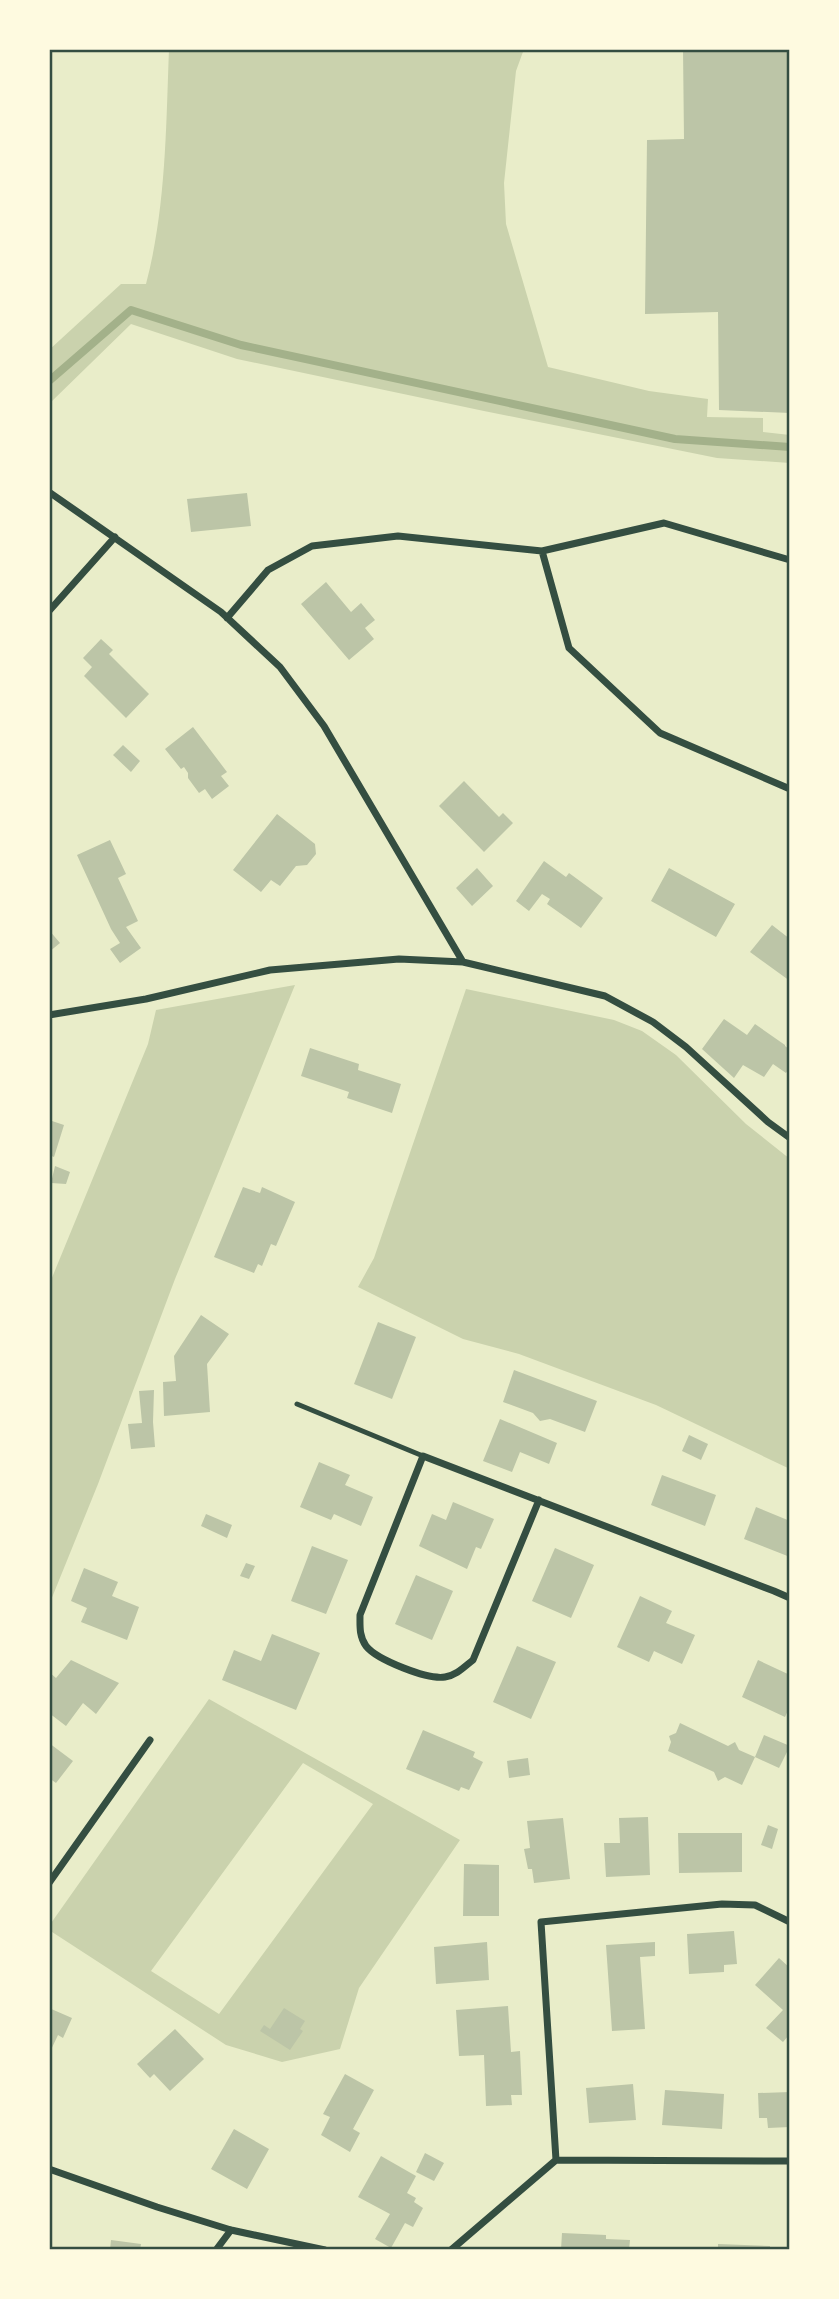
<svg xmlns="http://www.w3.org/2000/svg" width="839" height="2299" font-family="Roboto,sans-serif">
  <rect width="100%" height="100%" fill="#e9edc9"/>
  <!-- green -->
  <path fill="#cad2ad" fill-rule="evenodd" d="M169,49h355l-8,22 -12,112 2,41 42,143 101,24 59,8 -1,18 56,1v14l27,3v28l-73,-5 -233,-47 -247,-52 -106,-35 -82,80v-54l72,-66h25c20,-76 20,-156 23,-235z
    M295,985l-120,294 -77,205 -49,121v-320l99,-241 8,-34z
    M466,989l148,31 28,11 34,24 70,69 44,35v310l-134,-64 -137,-51 -56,-15 -105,-52 16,-29z
    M209,1699l251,141 -101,148 -19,61 -58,13 -56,-17 -177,-115v-4zM303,1763l70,41 -154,210 -68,-43z"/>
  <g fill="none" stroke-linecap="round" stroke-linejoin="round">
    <!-- stream -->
    <path stroke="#a3b18a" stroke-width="8" d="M49,381l82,-71 110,35 434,94 115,8"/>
  </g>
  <!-- building -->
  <path fill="#bcc5a7" d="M683,49h107v364l-71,-3 -1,-98 -73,2 2,-174 37,-1z
    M247,493l4,33 -60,6 -4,-33z
    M326,582l25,30 10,-9 14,17 -10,8 9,11 -25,21 -48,-56z
    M101,639l12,11 -4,4 40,40 -23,24 -42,-42 8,-9 -9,-9z
    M193,727l34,45 -6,4 8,10 -17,13 -7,-10 -6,4 -11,-15v-5l-4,-6 -3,2 -16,-20z
    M123,745l17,16 -9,11 -18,-17z
    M464,781l35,36 4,-4 10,10 -29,29 -45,-46z
    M277,814l38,30 1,10 -9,11 -11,1 -16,20 -9,-6 -10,12 -28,-22z
    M110,840l16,34 -8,4 20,43 -12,6 15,21 -21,15 -10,-14 10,-6 -9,-14 -34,-74z
    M544,861l22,16 3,-4 34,25 -22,30 -34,-24 3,-5 -8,-5 -13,17 -13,-10z
    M477,868l16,18 -21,20 -16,-18z
    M669,868l66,36 -19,33 -65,-36z
    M772,925l18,14v42l-40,-29z
    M49,930l11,13 -11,9z
    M724,1019l23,16 8,-11 30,21v1l5,4v17l-4,6 -13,-9 -9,13 -21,-12 -9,13 -32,-29z
    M310,1048l49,16 -1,6 43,14 -9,29 -45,-15 2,-6 -48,-16z
    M49,1120l15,5 -10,32 -5,-2z
    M55,1166l15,6 -4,12 -15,-1z
    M243,1187l17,6 2,-6 33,15 -19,44 -5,-2 -9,22 -4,-2 -4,9 -40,-16z
    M201,1315l28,19 -22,30 3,48 -46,4 -1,-34 13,-1 -2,-25z
    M378,1322l38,15 -24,62 -38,-15z
    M514,1370l83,31 -12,31 -35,-13 -10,2 -7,-8 -30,-11z
    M154,1390l-1,32 2,25 -24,2 -3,-25 14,-1 -3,-32z
    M500,1419l57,24 -8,21 -29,-12 -8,20 -29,-11z
    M689,1435l19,9 -7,16 -19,-9z
    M319,1462l31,13 -5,10 28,12 -12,29 -27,-12 -3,6 -31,-13z
    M662,1475l54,20 -11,31 -54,-21z
    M453,1502l41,17 -13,30 -5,-2 -9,22 -48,-23 13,-32 14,6z
    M756,1507l34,14v36l-46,-18z
    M206,1514l26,11 -5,13 -26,-12z
    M312,1546l36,14 -22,54 -35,-13z
    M555,1548l39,17 -23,53 -39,-17z
    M246,1563l9,3 -6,13 -9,-3z
    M84,1568l34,14 -6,14 27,11 -12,33 -46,-18 6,-14 -16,-7z
    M416,1575l37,16 -21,49 -37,-16z
    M640,1596l32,15 -6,12 29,12 -13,29 -28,-13 -5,11 -32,-15z
    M272,1634l48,19 -24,57 -74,-30 12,-30 27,11z
    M517,1646l39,16 -25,57 -38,-17z
    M71,1660l48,23 -23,31 -13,-11 -17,23 -17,-13v-41l7,6z
    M758,1660l32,15v31l-5,11 -43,-20z
    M680,1723l48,23 7,-4 4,8 16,7 -13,28 -17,-8 -7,4 -4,-9 -46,-21 3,-9 -2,-6 7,-3z
    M423,1730l52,22 -2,5 10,5 -14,28 -8,-3 -2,4 -53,-22z
    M764,1735l26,11 -11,22 -24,-11z
    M49,1743l24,18 -17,22 -7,-5z
    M528,1758l2,17 -21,3 -2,-17z
    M648,1817l2,58 -44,2 -2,-34h16l-1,-25z
    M563,1818l7,61 -36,4 -2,-14h-4l-4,-20 6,-1 -3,-27z
    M768,1825l10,4 -6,20 -11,-4z
    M678,1833h64v39l-63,1z
    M464,1864l35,1v51h-36z
    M734,1931l3,33 -13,1v7l-35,2 -2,-40z
    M487,1942l2,38 -53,4 -2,-37z
    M655,1942v14l-15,1 5,72 -33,2 -6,-86z
    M779,1958l11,10v66l-7,8 -17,-14 17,-18 -28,-25z
    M508,2006l3,46 9,-1 2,44h-11l1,10 -26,1 -2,-51 -25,1 -3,-46z
    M49,2008l23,10 -9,20 -5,-3 -9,19z
    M284,2008l21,13 -5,8 3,2 -13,19 -30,-19 4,-6 6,4z
    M175,2029l29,30 -34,32 -16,-17 -4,4 -13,-14z
    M345,2074l29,16 -21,39 7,4 -10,19 -29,-17 9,-18 -7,-3z
    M633,2084l3,36 -47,3 -3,-35z
    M665,2090l59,4 -2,35 -60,-4z
    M790,2092v35l-22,1 -1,-10h-8l-1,-25z
    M234,2129l35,20 -22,40 -36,-20z
    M425,2153l19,10 -10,18 -18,-9z
    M381,2156l35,20 -9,17 9,5 -2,4 9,6 -10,19 -8,-4 -14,25 -16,-9 15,-25 -32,-17z
    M562,2233l44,2v4l24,1 -1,10h-68z
    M111,2240l30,4 -1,6h-30z
    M718,2244l52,2v4h-52z"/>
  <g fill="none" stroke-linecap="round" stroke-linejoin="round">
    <!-- service -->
    <path stroke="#344e41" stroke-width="5" d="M297,1404l126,52"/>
    <!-- minor -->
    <path stroke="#344e41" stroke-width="7" d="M49,492l172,120 59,55 44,59 139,236 142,34 48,26 33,25 82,75 22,16
      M542,551l122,-28 126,37
      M49,611l66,-74
      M227,618l41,-48 44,-24 86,-10 144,15 27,97 91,85 130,56
      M49,1015l97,-16 124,-29 129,-11 64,3
      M539,1500l-66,160c-9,7 -16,15 -28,17 -17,3 -68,-17 -79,-31 -7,-10 -6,-20 -6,-31l63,-159 351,135 16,7
      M49,1883l101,-143
      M556,2160l-15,-238 181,-18 33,1 35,17
      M49,2169l108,38 74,23 94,20
      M216,2250l15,-20
      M451,2250l105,-90 234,1"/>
  </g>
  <!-- border -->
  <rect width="839" height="2299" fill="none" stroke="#fefae0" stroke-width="102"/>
  <rect x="51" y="51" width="737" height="2197" fill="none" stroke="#344e41" stroke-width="2.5"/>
</svg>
